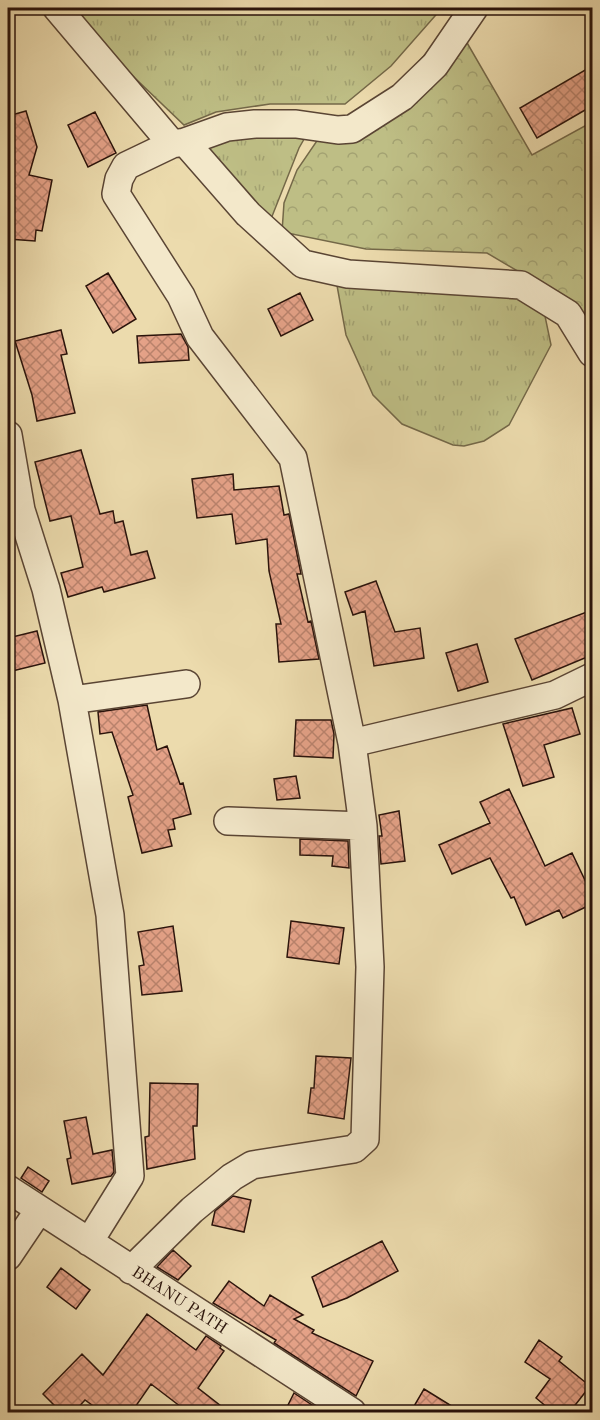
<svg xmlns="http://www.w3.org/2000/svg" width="600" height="1420" font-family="'Old Standard TT',serif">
  <defs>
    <pattern id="grass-tufts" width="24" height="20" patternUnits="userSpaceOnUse" patternTransform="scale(1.5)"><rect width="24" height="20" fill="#bebe85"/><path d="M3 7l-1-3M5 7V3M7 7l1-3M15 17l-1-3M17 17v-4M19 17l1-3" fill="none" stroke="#a3a272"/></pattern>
    <pattern id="forest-crowns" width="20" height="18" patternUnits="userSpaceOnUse" patternTransform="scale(1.5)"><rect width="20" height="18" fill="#bebe85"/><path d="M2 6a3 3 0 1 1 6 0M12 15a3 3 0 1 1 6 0" fill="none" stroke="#a3a272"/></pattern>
    <pattern id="building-cross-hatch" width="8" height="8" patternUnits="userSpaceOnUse" patternTransform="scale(1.5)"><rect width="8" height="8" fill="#e5a288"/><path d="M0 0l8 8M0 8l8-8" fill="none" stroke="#ba836d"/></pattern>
  </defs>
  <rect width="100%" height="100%" fill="#ecdbad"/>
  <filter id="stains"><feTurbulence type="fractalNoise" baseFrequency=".00333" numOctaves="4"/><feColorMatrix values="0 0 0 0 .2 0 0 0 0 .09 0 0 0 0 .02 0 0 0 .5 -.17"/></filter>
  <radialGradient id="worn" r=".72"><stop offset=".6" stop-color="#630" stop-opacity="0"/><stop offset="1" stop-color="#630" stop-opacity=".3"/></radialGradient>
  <!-- grass -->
  <path fill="url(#grass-tufts)" stroke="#746848" stroke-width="1.5" d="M68,8h374l-51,58 -46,38h-75l-54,8 -32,13 -92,-88z
    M315,120l-16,28 -28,71 -82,-86z
    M336,280l191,15 18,21 6,29 -42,80 -25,16 -20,5 -11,-1 -51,-21 -29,-29 -27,-60z"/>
  <!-- forest -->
  <path fill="url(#forest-crowns)" stroke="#746848" stroke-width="1.5" d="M455,22l77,133 60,-33v212l-15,-28 -90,-53 -121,-4 -84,-17 2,-29 13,-33 28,-41 61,-32z"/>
  <!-- building -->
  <path fill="url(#building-cross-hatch)" stroke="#2a130b" stroke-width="1.5" d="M592,66v40l-55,32 -17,-30z
    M26,111l11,36 -8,28 23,5 -10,51 -6,-1 -1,11 -27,-2v-89l2,-9 -2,-10v-15z
    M95,112l21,41 -28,14 -20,-42z
    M108,273l28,46 -23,14 -27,-47z
    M300,293l13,27 -32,16 -13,-27z
    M61,330l6,24 -6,1 14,58 -38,8 -5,-26 -17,-54z
    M181,334l7,13 1,13 -50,3 -2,-27z
    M81,450l19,64 13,-3 2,12 8,-2 8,34 16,-4 8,27 -51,14 -2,-5 -34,10 -7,-24 22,-6 -12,-51 -21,5 -15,-59z
    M233,474l1,16 45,-4 5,29 5,-1 12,60h-4l11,48 3,-1 8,38 -40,3 -3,-38h5l-12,-53 -2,-32 -31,5 -4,-30 -35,4 -5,-39z
    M376,581l19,51 25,-4 4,30 -50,8 -9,-55 -12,4 -8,-23z
    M592,610v45l-60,25 -17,-41z
    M37,631l8,32 -37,9v-34z
    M477,644l11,38 -30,9 -12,-38z
    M147,705l10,45 10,-4 13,38 3,-1 8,31 -18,5 2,10 -7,1 4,16 -30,7 -14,-56 5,-2 -21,-63 -12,2 -2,-22z
    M572,708l8,26 -36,11 10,32 -31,9 -20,-62z
    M296,720h35l3,14 -1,24 -39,-2z
    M296,776l4,22 -23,2 -3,-21z
    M509,789l36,77 27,-13 20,42v9l-29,14 -4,-8 -33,15 -12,-28 -3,1 -21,-40 -38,16 -13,-29 51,-22 -10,-21z
    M399,811l6,50 -24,3 -2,-28h3l-3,-21z
    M300,839l48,2 1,27 -17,-2 1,-10 -33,-1z
    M291,921l53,7 -5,36 -52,-7z
    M173,926l9,65 -40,4 -3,-29 5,-1 -6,-33z
    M316,1056l35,2 -7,61 -36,-6 3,-25h3z
    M150,1083l48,1 -1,42h-4l2,33 -48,10 -2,-32 4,-1z
    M86,1117l7,37 19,-4 2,22 -3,4 -39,8 -5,-25 4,-1 -7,-37z
    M28,1167l21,14 -7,11 -21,-14z
    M233,1196l18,4 -7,32 -32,-7 3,-14z
    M382,1241l16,30 -51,27 -24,9 -11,-30z
    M173,1250l18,16 -13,14 -21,-13z
    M61,1268l29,22 -14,19 -29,-22z
    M229,1281l35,25 6,-11 33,20 -9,4 20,11 -2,3 61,28 -17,35 -82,-53 2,-3 -63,-37z
    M147,1314l49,36 10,-14 15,10 -1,2 4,3 -26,37 32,25h-41l-38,-29 -20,29h-28l-18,-13 -12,13h-11l-19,-19 39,-40 21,21z
    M539,1340l23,17 -3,4 31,25 -21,27h-15l-18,-15 14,-19 -25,-17z
    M424,1389l39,24h-53z
    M294,1393l30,20h-40z"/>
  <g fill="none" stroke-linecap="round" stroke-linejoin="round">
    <!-- minor casing -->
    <g stroke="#5a4534" stroke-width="30">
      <path id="minor" d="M57,8l115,136 -46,22 -7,13 -3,15 65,102 19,41 93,121 59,285 11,83 7,141 -5,172 -11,10 -102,16 -20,12 -40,33 -61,60
        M185,142l42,-15 28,-3h41l42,6 14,-1 50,-32 33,-32 39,-57
        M172,144l13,-2 63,72 55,50 45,10 173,11 47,29 24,39
        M8,435l13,75 25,79 26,111 38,215 20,261 -41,66
        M72,700l114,-16
        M352,743l203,-48 37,-18
        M228,821l135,5
        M8,1189l344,223
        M8,1256l31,-46"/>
    </g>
    <!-- minor -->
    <use href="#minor" stroke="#f3e8ca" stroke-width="27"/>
  </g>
  <g text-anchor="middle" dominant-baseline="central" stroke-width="4.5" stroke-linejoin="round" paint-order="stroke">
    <!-- street labels -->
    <g font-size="16" fill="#2a130b" stroke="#f3e8ca">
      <text transform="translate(179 1301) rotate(33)">BHANU PATH</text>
    </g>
  </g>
  <!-- margin -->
  <rect width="600" height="1420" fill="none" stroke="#ecdbad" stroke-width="30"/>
  <rect x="9" y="9" width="582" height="1402" fill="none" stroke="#2a130b" stroke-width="3"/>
  <rect x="15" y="15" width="570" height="1390" fill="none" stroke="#2a130b" stroke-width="1.5"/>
  <rect width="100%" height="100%" filter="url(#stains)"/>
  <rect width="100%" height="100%" fill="url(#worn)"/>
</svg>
